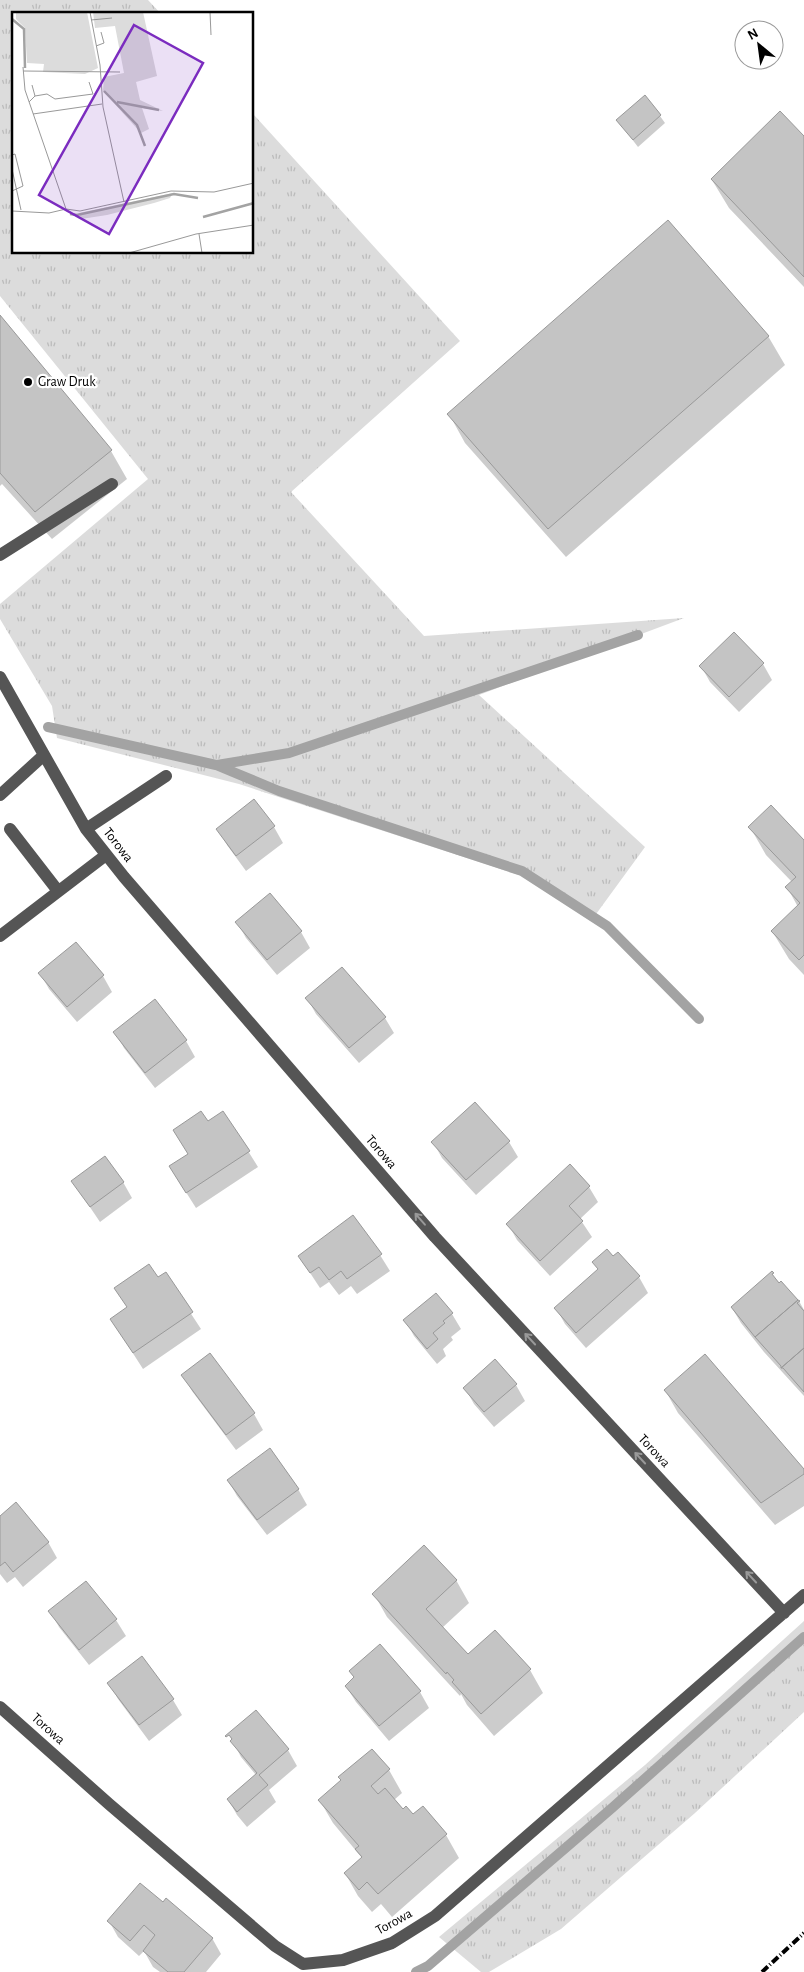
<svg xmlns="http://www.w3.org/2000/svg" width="804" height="1972" font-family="'Alegreya Sans',sans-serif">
  <defs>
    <pattern id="grass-tufts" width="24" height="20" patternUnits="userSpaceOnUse" patternTransform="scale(1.25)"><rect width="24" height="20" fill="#dcdcdc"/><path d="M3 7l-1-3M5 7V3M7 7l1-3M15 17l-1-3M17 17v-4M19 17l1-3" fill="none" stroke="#bbb"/></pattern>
  </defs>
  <rect width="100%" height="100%" fill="#fff"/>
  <!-- grass -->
  <path fill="url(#grass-tufts)" d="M0,0h148l13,14h-147v238h238l1,-138 207,227 -169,151 133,144 260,-18 -205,77 166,152 -54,74 -69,-45 -283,-92 -182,-46 -5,-32 -52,-87v-15l148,-125 -148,-183z
    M804,1621v91l-109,101 -134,116 -72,43h-8l-42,-35 206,-172z"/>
  <!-- shadow -->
  <path fill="#0003" d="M660,116l5,7 -27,24 -20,-26z
    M804,137v150l-75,-79 -17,-28z
    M0,317l111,134 16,28 -75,60 -50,-55 -2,2z
    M768,336l17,29 -219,192 -101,-114 -16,-29z
    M763,664l9,16 -33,32 -29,-30 -9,-16z
    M254,801l20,26 9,16 -37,28 -19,-26 -9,-16z
    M750,827l54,14v134l-15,-16 -17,-28 26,-24 -11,-20 5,-5 -26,-27z
    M270,895l31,37 9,16 -33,27 -31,-37 -9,-16z
    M40,973l63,3 9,16 -35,30 -28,-33z
    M307,998l78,20 9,15 -35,30 -43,-49z
    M115,1032l71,9 9,16 -40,31 -31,-40z
    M207,1123l41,28 10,16 -62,41 -26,-41 19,-12z
    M433,1142h76l9,15 -42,38 -34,-37z
    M73,1182h50l9,16 -32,24z
    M589,1187l9,15 -18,17 12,18 -42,39 -33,-36 -9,-16z
    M618,1254l21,23 9,16 -62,55 -21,-24 -9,-16 43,-38 -5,-7 19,-6z
    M380,1255l10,16 -33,23 -6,-8 -12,9 -10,-13 -9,6 -21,-32z
    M165,1274l36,55 -58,40 -32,-50 17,-11 30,-29z
    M770,1274l29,27 5,9v86l-40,-44 -23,-29 -9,-15z
    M452,1314l9,15 -10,8 2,3 -10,9 3,7 -9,8 -23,-28 -9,-16z
    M210,1355l44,59 9,16 -27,20 -44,-59 -9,-16z
    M516,1385l9,16 -31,26 -20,-23 -9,-16z
    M665,1390l139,81v35l-29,19 -97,-112z
    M228,1480l70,9 9,16 -40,30 -30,-39z
    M0,1517l48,25 9,16 -34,29 -8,-10 -8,6 -7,-9z
    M456,1580l13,23 -27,25 26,28 27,-24 35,38 13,23 -49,43 -27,-31 -6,-11 -1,2 -73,-79 -13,-23z
    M86,1582l30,38 10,16 -37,29 -30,-38 -9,-16z
    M380,1645l40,47 9,16 -40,33 -33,-39 -10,-16 9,-7 -5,-8z
    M142,1658l31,42 9,15 -33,26 -31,-42 -9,-16z
    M229,1734l59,16 9,16 -28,24 7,12 -29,25 -10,-12 -9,-16 28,-24 -15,-18z
    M372,1751l17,19 13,23 -8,7 9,11 10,5 10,-8 23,27 13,23 -67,59 -11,-13 -9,8 -14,-16 -13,-23 17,-15 -29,-35 -13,-22z
    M163,1903l49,35 9,16 -15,18h-46l-7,-5 -9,-16 -5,5 -21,-19 -9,-16z"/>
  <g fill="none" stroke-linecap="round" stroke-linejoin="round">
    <!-- stream -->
    <path stroke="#a3a3a3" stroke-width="10" d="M48,727l168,38 63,26 243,80 85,55 92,93
      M217,765l72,-12 349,-118
      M416,1972l12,-6 184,-158 192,-171"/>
  </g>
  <!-- building -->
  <path fill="#c4c4c4" stroke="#999" d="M645,95l16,20 -28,25 -17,-20z
    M780,111l24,25v141l-93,-98z
    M668,220l101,116 -221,193 -101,-115z
    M0,315l112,135 -77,62 -35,-39z
    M734,632l30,31 -35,34 -30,-31z
    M254,799l21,27 -39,30 -20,-27z
    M771,805l33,35v115l-5,5 -28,-29 29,-28 -15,-16 11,-10 -48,-50z
    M270,893l32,38 -35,29 -32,-38z
    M76,942l28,33 -37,32 -29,-34z
    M342,967l44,50 -37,31 -44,-50z
    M155,999l32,41 -42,33 -32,-41z
    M475,1102l35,39 -44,39 -35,-38z
    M201,1111l7,10 15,-10 27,40 -64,42 -17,-27 19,-12 -15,-24z
    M105,1156l19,26 -34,25 -19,-26z
    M570,1164l20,22 -21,20 14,15 -43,40 -34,-37z
    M353,1215l29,39 -35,25 -6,-8 -12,9 -10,-13 -9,6 -12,-17z
    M607,1249l6,7 5,-4 22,24 -64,57 -22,-25 44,-39 -6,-7z
    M149,1264l9,13 8,-5 27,40 -60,41 -23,-34 17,-12 -13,-19z
    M772,1271l2,2 -2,1 7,9 2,-2 17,19 -43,37 -24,-30z
    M436,1293l17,20 -10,8 2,2 -12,10 5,6 -11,10 -24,-29z
    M798,1300l2,1 -3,2 7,8v37l-23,20v-2l-26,-29z
    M804,1348v44l-21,-24h-2z
    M210,1353l45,60 -29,22 -45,-60z
    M705,1354l99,115v5l-43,29 -97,-113z
    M495,1359l22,25 -33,28 -21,-24z
    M270,1448l29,41 -42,31 -30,-40z
    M16,1502l33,40 -36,30 -8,-10 -5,4v-50z
    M424,1545l33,35 -31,29 42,45 27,-24 36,39 -50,45 -29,-32 2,-2 -7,-8 -1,2 -74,-80z
    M86,1581l31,38 -38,31 -31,-39z
    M380,1644l41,47 -42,35 -34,-40 9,-9 -5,-6z
    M142,1656l32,43 -35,26 -32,-42z
    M256,1710l33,39 -30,26 9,10 -31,27 -10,-13 30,-26 -27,-32 2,-2 -3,-4 -3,2 -1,-1z
    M372,1749l18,20 -19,17 7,8 7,-6 18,21 3,-3 7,8 10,-8 24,28 -69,60 -11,-12 -8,8 -15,-17 18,-16 -7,-8 4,-3 -41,-46 23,-20 -3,-3z
    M140,1883l23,19 3,-4 47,40 -29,34h-16l-25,-21 12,-16 -11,-10 -14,16 -23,-20z"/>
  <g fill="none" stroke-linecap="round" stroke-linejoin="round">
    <!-- minor -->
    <path stroke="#555" stroke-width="12" d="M0,555l112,-71
      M0,677l86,152 38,48 311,360 349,376
      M0,795l44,-40
      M10,829l48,62
      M86,829l80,-53
      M0,936l106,-81
      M0,1707l109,97 166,142 28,18 40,-4 49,-17 43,-27 369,-321"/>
    <!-- rail -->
    <path stroke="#000" stroke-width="4" stroke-dasharray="8 2.5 1 2.5" stroke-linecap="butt" d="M762,1972l42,-39"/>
  </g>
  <!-- one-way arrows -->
  <defs><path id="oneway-shaft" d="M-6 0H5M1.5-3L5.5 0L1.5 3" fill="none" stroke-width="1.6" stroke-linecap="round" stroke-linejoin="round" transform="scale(1.25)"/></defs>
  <g stroke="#999">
    <use href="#oneway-shaft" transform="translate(420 1219) rotate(-131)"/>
    <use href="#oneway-shaft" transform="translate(530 1339) rotate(-133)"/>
    <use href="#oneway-shaft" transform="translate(640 1458) rotate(-133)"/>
    <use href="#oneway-shaft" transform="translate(751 1577) rotate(-133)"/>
  </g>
  <!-- markers -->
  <circle fill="#000" stroke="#fff" stroke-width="2" cx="28" cy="382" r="5"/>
  <g text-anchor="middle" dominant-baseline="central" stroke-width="4.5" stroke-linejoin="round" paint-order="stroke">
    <!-- poi labels -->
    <g font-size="14" fill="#000" stroke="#fff" text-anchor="start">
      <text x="38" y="382">Graw Druk</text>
    </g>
    <!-- street labels -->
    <g font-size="14" fill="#000" stroke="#fff">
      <text transform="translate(118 845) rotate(52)">Torowa</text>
      <text transform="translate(381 1152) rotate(49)">Torowa</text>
      <text transform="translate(654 1451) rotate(47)">Torowa</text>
      <text transform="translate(48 1729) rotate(42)">Torowa</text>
      <text transform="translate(394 1922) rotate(-29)">Torowa</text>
    </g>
  </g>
  <!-- overview -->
  <g transform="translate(12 12)">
    <rect width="241" height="241" fill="#fff"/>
    <path d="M4,0h71l11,56 -13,6 -42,-2 1,-8 -17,-1 -2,-35 -9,-9zM81,0h50l14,64 -21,6 4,18 23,11 -21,-3 7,21 -8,4 -38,-42 1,-14 20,-4 -9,-47 -20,2zM161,181l-3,5 -16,5 -47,12 -26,4 -2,-6z" fill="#dcdcdc"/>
    <path fill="none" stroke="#a3a3a3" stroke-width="2.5" d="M0,7l12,10 1,39M92,79l33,34 8,21M105,90l42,8M58,202l7,1 97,-21 24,4M191,205l51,-14"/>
    <path fill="none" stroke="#999" stroke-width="1" d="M78,0l10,53 3,42 21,95M198,0l1,23M79,8l21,-2M84,34l8,-3 -3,-11M11,55l2,23 41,119 14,2 91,-20 43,1 40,-9M11,59l97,1M23,84l12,-2 8,5 38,-5 -4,-12M17,90l6,-6 -3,-11M21,102l69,-10M0,143l3,-1 8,32 -11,5M0,157l9,41M0,199l37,2 17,-4M187,222l3,19M117,241l67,-19 58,-9"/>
    <path fill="#7b2cbf" fill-opacity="0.15" stroke="#7b2cbf" stroke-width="2.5" d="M122,13l69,38 -94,171 -70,-39z"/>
    <rect width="241" height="241" fill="none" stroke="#000" stroke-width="2.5"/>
  </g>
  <!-- north arrow -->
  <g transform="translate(759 45) rotate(331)"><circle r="24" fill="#ffffff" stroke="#999999"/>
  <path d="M0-4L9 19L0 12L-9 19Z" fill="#000000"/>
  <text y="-8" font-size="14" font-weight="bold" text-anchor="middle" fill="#000000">N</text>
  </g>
</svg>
